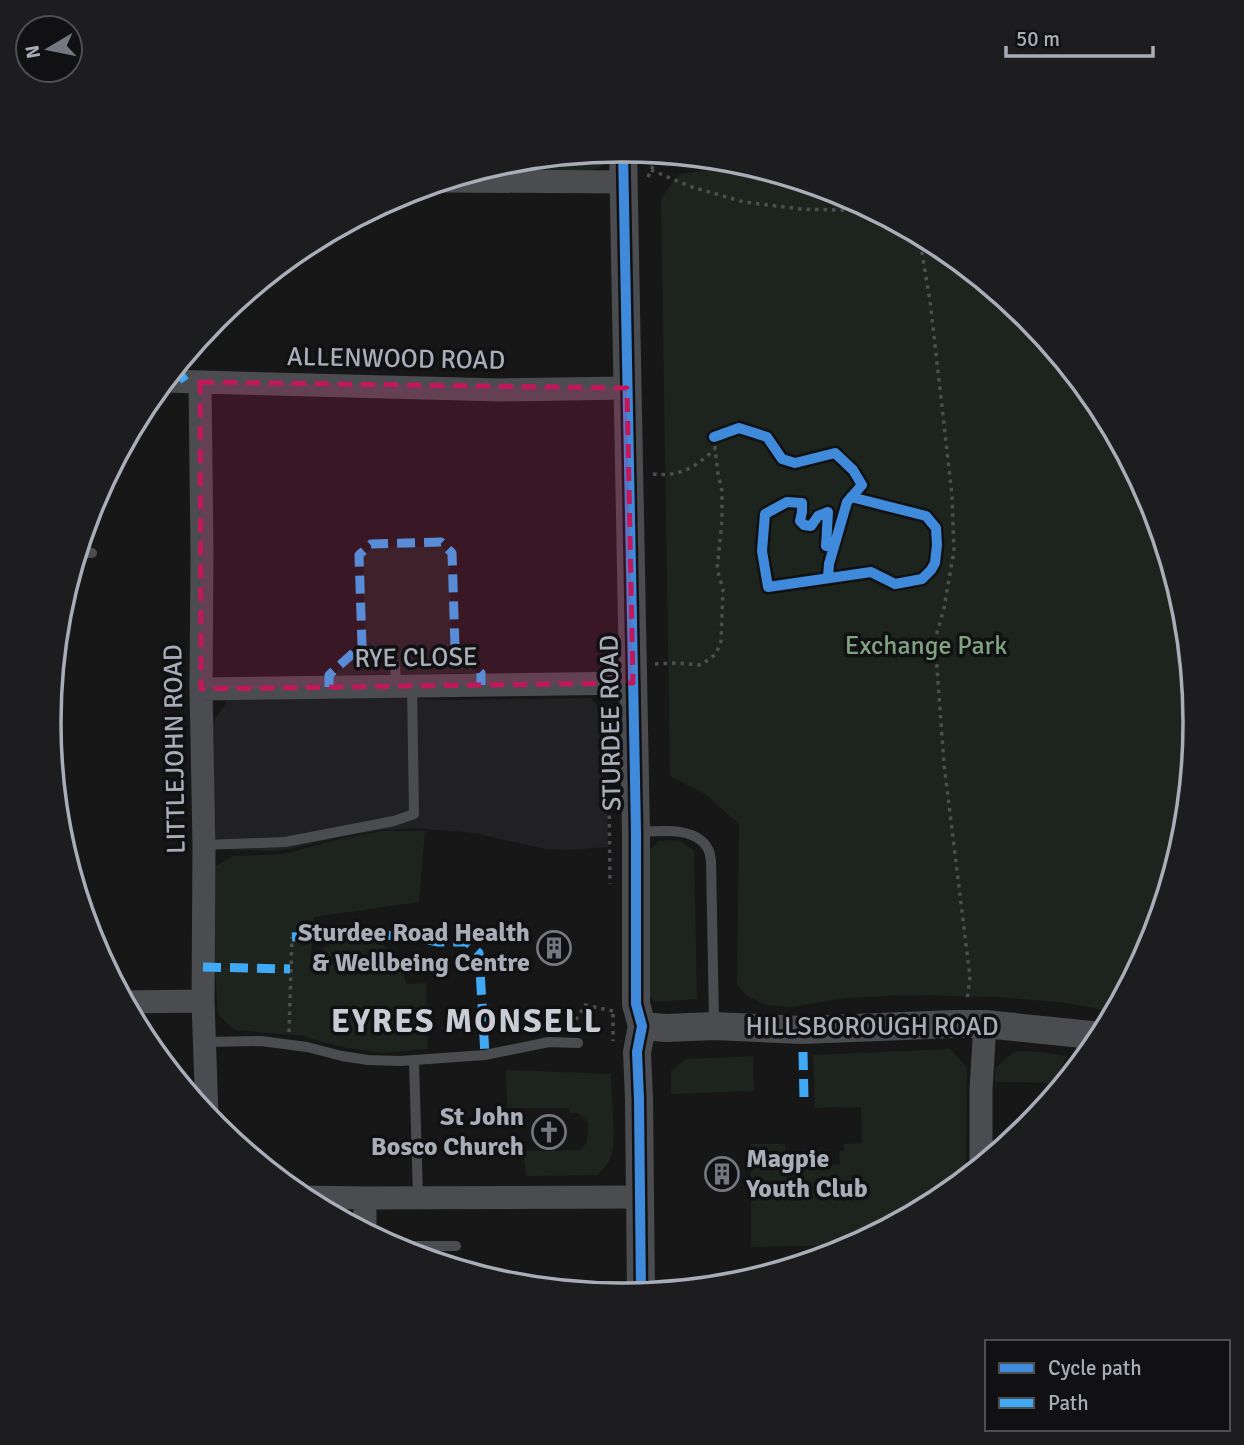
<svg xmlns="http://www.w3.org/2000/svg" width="1244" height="1445" font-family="Signika,sans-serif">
  <rect width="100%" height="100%" fill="#171717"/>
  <!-- built -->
  <path fill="#212123" d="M387,697l57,3 147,-2 15,19 2,130 -40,3 -22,-1 -72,-16 -60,-5 -32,2 -38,6 -55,13 -15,2 -40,-1 -6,-1 -9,-6 -3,-5 -3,-116 13,-19v-3z"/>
  <!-- green -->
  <path fill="#1d241e" d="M608,151l-3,12 -12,9h-122l40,-12z
    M719,159l15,2 108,32 99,53 86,72 72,86 53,100 32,107 11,112 -11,112 -33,107 -37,70 -47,-9 -69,-6 -93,-2 -57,3 -57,9 -25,-2 -19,-9 -10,-12 2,-160 -34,-30 -35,-18 -9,-578 18,-24 40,-5z
    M440,546l9,8 3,94 25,25 -144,2 32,-29 -2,-90 9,-9z
    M382,831h43l-6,71 -105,15 -5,60 3,-18c7,-6 14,-13 22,-17 14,-6 49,0 60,10 9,8 10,21 12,32l20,-1 2,66 -46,4 -35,-5 -25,-6 -18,-6 -69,-6 -17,-15 -9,-145 24,-14 51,-2 55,-15z
    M678,840l16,10 3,149 -43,3 -9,-10v-138l14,-13z
    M950,1049l17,18 -1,111 -26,21 -86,46 -103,2v-103h34l1,7 41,-1v15h13l-1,-14h5v-7l18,-1 -1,-36 -46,1 -2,-53z
    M1015,1051l27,1 24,4 -10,27 -61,-1v-14z
    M753,1056l1,35 -83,3v-23l15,-12z
    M506,1070l105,4c0,20 6,66 0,83 -3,7 -8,12 -13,18l-72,1 -3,-25 57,-1 7,-8 1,-20 -10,-9h-8l-1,-5h-62z"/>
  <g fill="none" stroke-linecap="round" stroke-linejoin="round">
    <!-- path -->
    <path stroke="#4d4e52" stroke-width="3.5" stroke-dasharray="3.5 5" stroke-linecap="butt" d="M651,170l41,17 52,15 57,7 74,2
      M648,177l11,-24
      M919,235l11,66 22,194 2,56 -10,57 -9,32 9,124 26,213 -3,23
      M653,474c28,3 42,-7 62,-25
      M607,663v-17
      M655,664l22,-1 24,2 15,-11 5,-13 2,-52 -6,-20 5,-48v-30l-4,-17 -5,-44
      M609,790l1,94
      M613,1014v27
      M576,1028l-1,-7 10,-16 28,6
      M289,1032l3,-95
      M819,1253l1,5"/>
    <!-- service -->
    <path stroke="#4b4c50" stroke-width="10" d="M78,553h14
      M395,664l1,22
      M639,832c21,-1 57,-6 69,17 2,3 2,7 3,11l3,163
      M204,845l81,-3 109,-21 20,-7 -2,-128
      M205,1042l56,-1 46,6 35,9 26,4 32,1 85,-6 64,-13 29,1
      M414,1061l4,136
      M391,1246h65"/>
    <!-- minor -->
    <path stroke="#4b4c50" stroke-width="23" d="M441,181l183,1
      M164,381l336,9 127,-2
      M200,382l2,172 -1,135 3,156 -1,156 4,115
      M201,689l432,-6
      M125,1002l78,-1
      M981,1166v-77l4,-65
      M301,1197l64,1 275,-1
      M365,1198v34"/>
    <!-- tertiary -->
    <path stroke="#4b4c50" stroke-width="28" d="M623,150l13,682v172l6,22 -5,26 2,47 2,195
      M642,1026l24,2 48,-2 88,4 153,-6h30l116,12"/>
    <!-- quiet -->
    <path stroke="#3fa9f5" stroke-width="9" stroke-dasharray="18 9" stroke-linecap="butt" d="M176,368l9,13
      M329,687v-12l33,-30 -3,-90 12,-11 70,-2 11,11 3,94 26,26v12
      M292,937l63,-4 58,4 25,5h29l12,11 6,102
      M203,967l87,2
      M803,1052l1,47"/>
    <!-- cycleway casing -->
    <g stroke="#111113" stroke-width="15">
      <path id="cycleway" d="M623,150l13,682v172l6,22 -5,26 2,47 2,195
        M714,437l25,-9 28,9 15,22 13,4 40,-10 18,17 9,15 -15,17 -18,62 -1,13
        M826,546l2,-34 -10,4 -7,10 -7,-1 -4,-4 2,-9v-9l-15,-1 -22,12 -3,37 6,36 103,-15 24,12 27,-5 9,-9 4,-7 2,-18 -1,-17 -10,-12 -75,-19"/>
    </g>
    <!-- cycleway -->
    <use href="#cycleway" stroke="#408adc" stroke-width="10"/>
  </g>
  <!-- marked area -->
  <path fill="#c2185b" fill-opacity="0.2" stroke="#c2185b" stroke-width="5" stroke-dasharray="14 9" stroke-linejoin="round" d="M200,382l427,6 6,295 -432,6z"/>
  <!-- icons -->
  <defs>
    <g id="building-ring" transform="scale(1.75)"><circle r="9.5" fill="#111113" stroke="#757880" stroke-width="1.5"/><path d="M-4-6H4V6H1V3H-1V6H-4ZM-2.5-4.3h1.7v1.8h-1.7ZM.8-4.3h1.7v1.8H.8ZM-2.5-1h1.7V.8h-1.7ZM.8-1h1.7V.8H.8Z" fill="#757880"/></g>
    <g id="church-ring" transform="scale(1.75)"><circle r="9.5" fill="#111113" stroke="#757880" stroke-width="1.5"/><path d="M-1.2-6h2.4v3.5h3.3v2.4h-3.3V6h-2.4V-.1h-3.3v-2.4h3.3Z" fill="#757880"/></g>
  </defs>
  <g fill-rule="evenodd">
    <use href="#building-ring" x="554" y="948"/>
    <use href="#church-ring" x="549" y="1132"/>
    <use href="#building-ring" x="722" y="1174"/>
  </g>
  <g text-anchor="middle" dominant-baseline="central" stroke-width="7" stroke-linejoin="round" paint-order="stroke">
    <!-- street labels -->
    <g font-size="26" fill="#a8adb8" stroke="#111113">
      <text transform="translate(396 359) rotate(1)">ALLENWOOD ROAD</text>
      <text transform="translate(416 658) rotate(-1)">RYE CLOSE</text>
      <text transform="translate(611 723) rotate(-91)">STURDEE ROAD</text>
      <text transform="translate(175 749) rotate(-91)">LITTLEJOHN ROAD</text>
      <text x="872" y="1027">HILLSBOROUGH ROAD</text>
    </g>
    <!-- park labels -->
    <g font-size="26" fill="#7fa381" stroke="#111113">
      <text x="926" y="646">Exchange Park</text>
    </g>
    <!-- poi labels -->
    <g font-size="26" font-weight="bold" fill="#a8adb8" stroke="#111113" text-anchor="end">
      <text x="530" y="933">Sturdee Road Health<tspan x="530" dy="30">&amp; Wellbeing Centre</tspan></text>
      <text x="524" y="1117">St John<tspan x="524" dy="30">Bosco Church</tspan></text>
      <text x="746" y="1159" text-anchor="start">Magpie<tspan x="746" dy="30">Youth Club</tspan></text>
    </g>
    <!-- district labels -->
    <g font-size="33" font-weight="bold" letter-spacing="2" fill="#c9ccd4" stroke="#111113">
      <text x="467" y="1021">EYRES MONSELL</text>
    </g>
  </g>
  <!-- crop -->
  <path d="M0 0H1244V1445H0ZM621 162H623A560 560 0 0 1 1183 722V723A560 560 0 0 1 623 1283H621A560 560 0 0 1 61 723V722A560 560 0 0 1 621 162Z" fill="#1d1d20" fill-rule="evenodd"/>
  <path fill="none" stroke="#a8adb8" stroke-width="3.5" d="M621 162H623A560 560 0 0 1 1183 722V723A560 560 0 0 1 623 1283H621A560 560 0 0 1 61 723V722A560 560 0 0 1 621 162Z"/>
  <!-- legend -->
  <rect x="985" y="1340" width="245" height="91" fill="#111113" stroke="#4d4f55" stroke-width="2"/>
  <rect x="999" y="1363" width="35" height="10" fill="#408adc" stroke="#4d4f55" stroke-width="2"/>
  <text x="1048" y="1375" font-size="21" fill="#a8adb8">Cycle path</text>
  <rect x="999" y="1398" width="35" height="10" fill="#3fa9f5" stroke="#4d4f55" stroke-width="2"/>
  <text x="1048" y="1410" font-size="21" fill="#a8adb8">Path</text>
  <!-- north arrow -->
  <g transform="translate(49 49) rotate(260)"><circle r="33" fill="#111113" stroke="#4d4f55" stroke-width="2"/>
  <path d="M0-5L12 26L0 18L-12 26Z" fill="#757880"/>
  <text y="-10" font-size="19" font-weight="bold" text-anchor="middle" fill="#a8adb8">N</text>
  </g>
  <!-- scale -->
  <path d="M1006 46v10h147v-10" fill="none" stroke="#a8adb8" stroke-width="3.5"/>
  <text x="1016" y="46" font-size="21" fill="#a8adb8" stroke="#111113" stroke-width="5" paint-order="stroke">50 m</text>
</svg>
